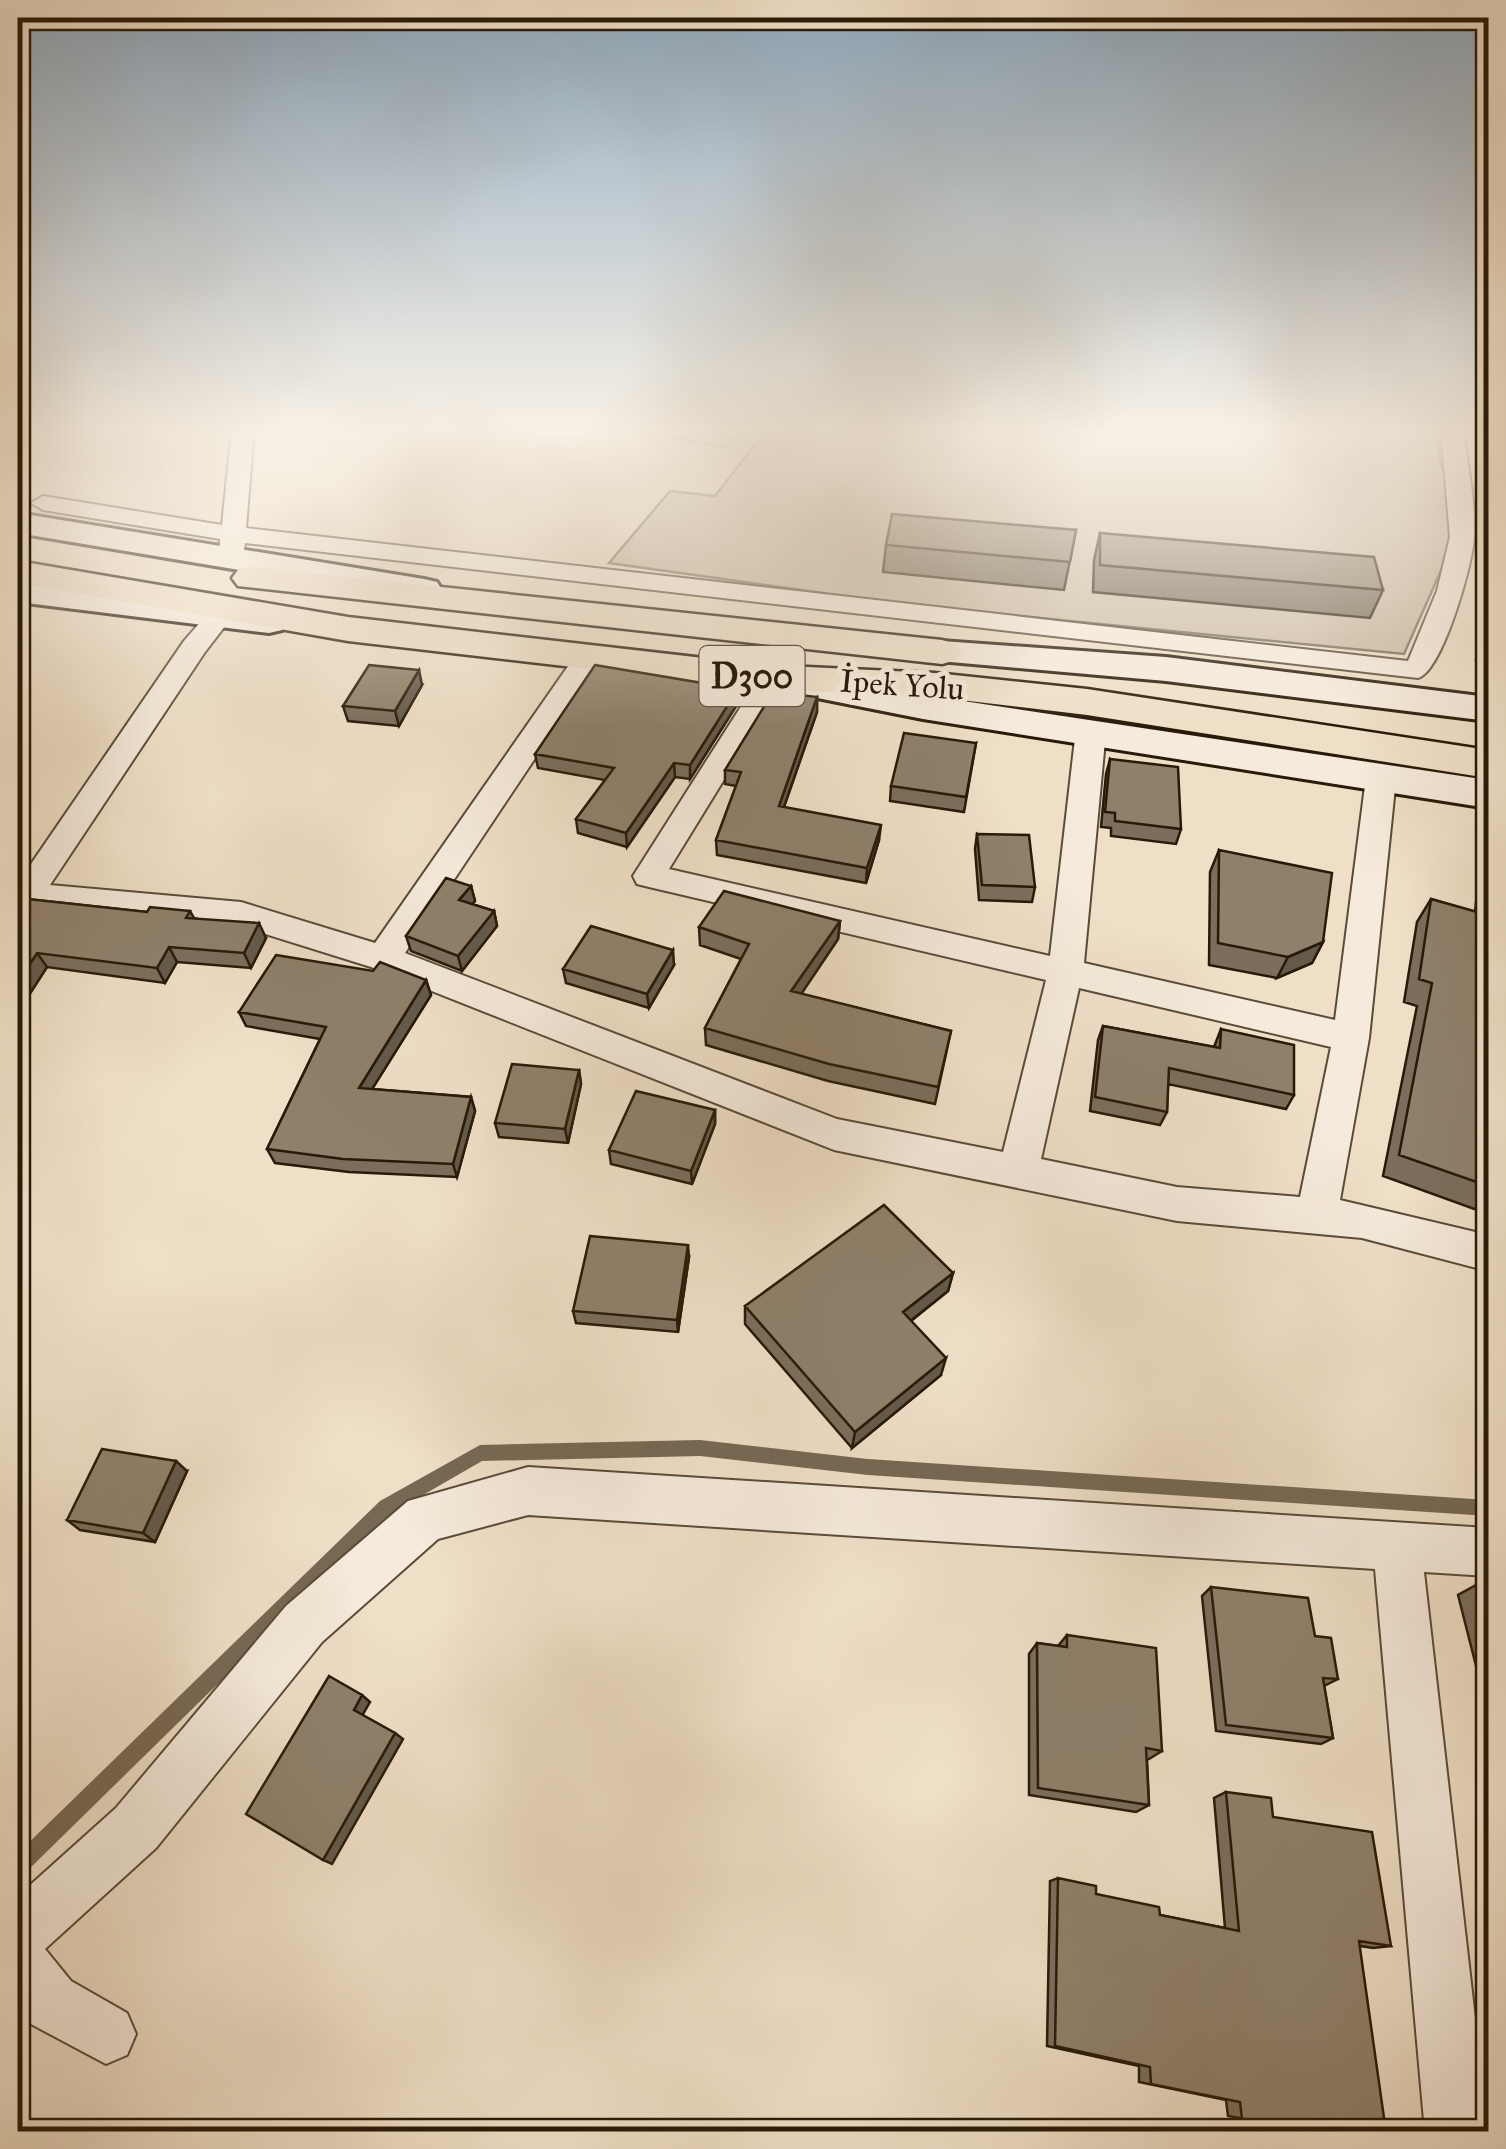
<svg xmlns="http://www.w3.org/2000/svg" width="1506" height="2149" font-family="'IM FELL Great Primer',serif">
  <rect width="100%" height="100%" fill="#efdfc7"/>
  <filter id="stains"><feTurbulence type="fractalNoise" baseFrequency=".002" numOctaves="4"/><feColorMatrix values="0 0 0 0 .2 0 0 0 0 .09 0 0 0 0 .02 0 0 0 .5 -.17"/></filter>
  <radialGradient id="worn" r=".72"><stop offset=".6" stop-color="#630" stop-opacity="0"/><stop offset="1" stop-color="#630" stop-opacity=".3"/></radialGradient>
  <!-- green -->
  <path fill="#cdbea7" stroke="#7a6c58" stroke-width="2.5" d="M616,428h129l-18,20z
    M768,428h668l6,41 13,17 -1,55 -50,113 -496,-49 -299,-42 61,-72 45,5z"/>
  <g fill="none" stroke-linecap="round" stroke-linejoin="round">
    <!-- stream -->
    <path fill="#776854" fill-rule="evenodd" d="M700,1440l168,19 620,41v16l-620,-41 -168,-19 -218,5 -90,52 -367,360 -7,2v-22l362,-352 100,-56z"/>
    <!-- street casing -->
    <g stroke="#5a4b38" stroke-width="4">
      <path id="street" d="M232,428h22l-8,100 1162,133 29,-70 13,-54 -9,-109h22c4,35 13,74 11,109 -1,27 -32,135 -56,141l-1173,-135 -2,13 -12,7 -12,-7 1,-17 -177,-29 -12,-7 12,-7 179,29z
        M219,609l13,8 -27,35 -155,233 191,17 134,41 203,-291h20l4,6 -197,295 432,166 166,33 43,-172 -397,-93 -12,-3 -4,-8 107,-168 15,-37 10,-2 14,8 -11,31 -99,161 381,87 26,-226 15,-9 15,9 -22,233 251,57 31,-242 4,-7h22l4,7 -27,260 -29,162 148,35v36l-126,-33 -185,-17 -343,-71 -463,-183 -131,-41 -222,-21v-22l166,-242 26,-30zM1079,988l252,59 -31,150 -123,-10 -136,-28z
        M528,1467l960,61v48l-64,-4 64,560h-63l-50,-563 -847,-54 -90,24 -116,103 -166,206 -111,101 26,32 56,32 9,21 -9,21 -21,9 -77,-41 -11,-14v-113l98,-88 170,-202 122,-105z"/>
    </g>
    <!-- secondary casing -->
    <g stroke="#281a08" stroke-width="6">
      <path id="secondary" d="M18,513l406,66 13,3 5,8 -5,8 -13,3 -406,-68z
        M18,580l251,31 13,3 6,8 -6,8 -13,3 -251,-31z
        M941,641l225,16 322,40v24l-322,-40 -238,-21 -6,-8 6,-8z
        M781,668l142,27 565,85v28l-565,-89 -156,-31 -6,-8 6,-8z"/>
    </g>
    <!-- highway casing -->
    <g stroke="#281a08" stroke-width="5">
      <path id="highway" d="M18,561l330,56 417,48 170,8 152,16 401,61v28l-401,-63 -152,-18 -170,-8 -417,-48 -330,-58z
        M251,567l691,73 14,4 6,8 -6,8 -14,4 -704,-78 -6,-8 6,-8z"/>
    </g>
    <!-- street -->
    <use href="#street" fill="#f5eadb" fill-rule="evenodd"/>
    <!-- secondary -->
    <use href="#secondary" fill="#f5eadb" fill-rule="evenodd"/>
    <!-- highway -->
    <use href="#highway" fill="#efdfc7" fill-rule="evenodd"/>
  </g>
  <!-- wall -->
  <path fill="#7b6e5c" stroke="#281a08" stroke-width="2.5" d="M1076,530l-12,60 -181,-18 3,-27z
    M1100,533l283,57 -13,28 -277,-26 1,-32z
    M1488,570v92l-12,-2z
    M422,685l-23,41 -51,-5 -5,-15z
    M817,697v15l-33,95 95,33 -13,43 -149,-28 -1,-15 20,-54 -11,-2v-14z
    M738,703l-48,76 -15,-2 -48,70 -49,-14 -2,-14 29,-39 -67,-12 -3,-14z
    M976,743l-12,69 -74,-11 1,-15z
    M1110,759l71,70 -5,15 -65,-8v-8l-10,-1 5,-53z
    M977,834l58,53 -3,15 -53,-2 -4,-51z
    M1219,850l104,92 -11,21 -35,15 -68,-13 1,-93z
    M1488,860v354l-105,-38 34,-170 -13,-4 13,-80 14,-23 44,13 4,-37z
    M471,886l4,15 -3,3 22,7 3,15 -35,45 -51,-20 -5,-15z
    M18,898l129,14 43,-1 4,7 72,20 -15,30 -74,-6 -12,21 -118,-16 -29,45z
    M840,921l-2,18 -37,55 150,37 -16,73 -107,-23 -122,-36 -1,-17 36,-69 -41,-14 -1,-18z
    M674,965l-25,43 -83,-25 -3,-14z
    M426,980l5,15 -59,94 99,8 4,14 -18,66 -108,-5 -74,-9 -8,-14 53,-110 -74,-13 -7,-14z
    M1103,1026l111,21 7,-18 73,66 -8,14 -118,-25 -1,28 -7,13 -70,-14 8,-71z
    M579,1070l2,14 -13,59 -69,-6 -4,-14z
    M715,1110v14l-23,60 -81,-20 -2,-14z
    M689,1257l-11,75 -102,-9 -3,-12z
    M953,1273l-5,18 -37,30 30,54 -89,73 -107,-124v-18z
    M187,1471l-32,71 -75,-12 -13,-10z
    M1476,1585l12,1v127l-30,-118z
    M1211,1587l104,49 23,43 -14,7 9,52 -12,6 -105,-13 -14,-135z
    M1067,1635l95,116 -13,8h-2l2,46 -13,7 -107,-17v-141l8,-11 21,3z
    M1226,1792l47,25 118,129 -18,2 -13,-2 -41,186 -91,-16 -2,-16 -87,-18v-16l-92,-20 3,-165 8,-3 38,16 64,21 65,13 -11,-130z"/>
  <!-- shaded-wall -->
  <path fill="#645a4b" stroke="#281a08" stroke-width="2.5" d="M419,670l3,15 -23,41 -4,-15z
    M738,689v14l-48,76v-14z
    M817,697v15l-38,109v-15z
    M674,763l1,14 -48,70 -1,-14z
    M881,825l-2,15 -13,43 1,-15z
    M471,886l4,15 -12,14 -4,-15z
    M494,911l3,15 -35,45 -4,-15z
    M840,921l-2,18 -47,70v-18z
    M259,923l7,15 -15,30 -7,-15z
    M1323,942l-11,21 -35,15 11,-21z
    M169,947l8,15 -12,21 -8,-15z
    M673,950l1,15 -25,43 -2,-14z
    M37,953l10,14 -29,45v-30z
    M426,980l5,15 -67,107 -5,-14z
    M579,1070l2,14 -13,59 -3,-14z
    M471,1097l4,14 -18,66 -4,-13z
    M715,1110v14l-23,60 -1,-13z
    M688,1245l1,12 -11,75 -1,-12z
    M953,1273l-5,18 -49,39 4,-18z
    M946,1358l-5,17 -89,73 3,-16z
    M176,1461l11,10 -32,71 -12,-9z
    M362,1695l8,7 -8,14 -8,-6z
    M395,1733l8,6 -71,125 -9,-4z"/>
  <!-- building -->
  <path fill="#8f806b" stroke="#281a08" stroke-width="2.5" d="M892,514l184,16 -6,32 -184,-17z
    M1100,533l274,24 9,33 -283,-25z
    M369,665l50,5 -24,41 -52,-5z
    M595,665l143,24 -48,76 -16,-2 -48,70 -50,-14 38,-51 -79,-14z
    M773,692l44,5 -38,109 102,19 -14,43 -151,-28 25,-68 -16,-2z
    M904,733l72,10 -10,54 -75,-11z
    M1110,759l68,8 3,62 -66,-8v-8l-10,-1z
    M977,834l52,1 6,52 -53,-2z
    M1219,850l113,23 -9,69 -35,15 -70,-14z
    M446,878l25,8 -12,14 35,11 -36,45 -52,-20z
    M724,891l116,30 -49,70 160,40 -13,56 -109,-23 -124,-36 44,-84 -50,-17z
    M18,898l129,14 3,-5 40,4 -4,7 73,5 -15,30 -75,-6 -12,21 -120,-15 -19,29z
    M1431,899l57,16v-9v280l-89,-31 33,-172 -13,-4z
    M591,926l82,24 -26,44 -84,-25z
    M276,955l97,16 7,-9 46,18 -67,108 112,9 -18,67 -110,-5 -76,-10 59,-122 -87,-15z
    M1103,1026l117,22 1,-19 73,16v50l-125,-27 -2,44 -72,-15z
    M512,1064l67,6 -14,59 -70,-6z
    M636,1091l79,19 -24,61 -82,-21z
    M884,1205l69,68 -50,39 43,46 -91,74 -110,-126z
    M590,1236l98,9 -11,75 -104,-9z
    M102,1449l74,12 -33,72 -76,-13z
    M1476,1585l12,1v47z
    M1211,1587l97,11 7,38 16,2 7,41 -15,-1 10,60 -107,-13z
    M1067,1635l89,13 6,103 -16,-3 3,57 -111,-17 -1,-145 30,4z
    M329,1676l33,19 -8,15 41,23 -72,127 -77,-46z
    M1226,1792l45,6 2,19 99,15 19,114 -32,-5 27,191h-67l-77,-13 -2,-17 -89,-18 -1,-17 -95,-21 3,-168 38,8v8l63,13 1,8 79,16z"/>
  <!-- sky -->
  <linearGradient id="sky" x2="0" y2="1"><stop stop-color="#8faac1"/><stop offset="0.59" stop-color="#f8f1e6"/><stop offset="1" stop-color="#f8f1e6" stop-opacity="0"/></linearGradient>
  <rect width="1506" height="729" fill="url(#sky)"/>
  <g text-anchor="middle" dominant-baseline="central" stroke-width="10" stroke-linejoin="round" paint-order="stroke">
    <!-- far-street labels -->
    <g font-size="32" fill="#281a08" stroke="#f5eadb">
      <text transform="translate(902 685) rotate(4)">İpek Yolu</text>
    </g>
    <!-- shield labels -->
    <rect fill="#f5eadb" stroke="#665847" stroke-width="2.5" x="699.5" y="646" width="105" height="60" rx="8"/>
    <g font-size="35" font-weight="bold" fill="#281a08">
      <text x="752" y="676">D300</text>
    </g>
  </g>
  <!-- margin -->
  <rect width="1506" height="2149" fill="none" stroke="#efdfc7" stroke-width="60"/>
  <rect x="20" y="20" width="1466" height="2109" fill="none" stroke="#281a08" stroke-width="5"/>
  <rect x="30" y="30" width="1446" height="2089" fill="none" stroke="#281a08" stroke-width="2.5"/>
  <rect width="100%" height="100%" filter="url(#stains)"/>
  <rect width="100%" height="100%" fill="url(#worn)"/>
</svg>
